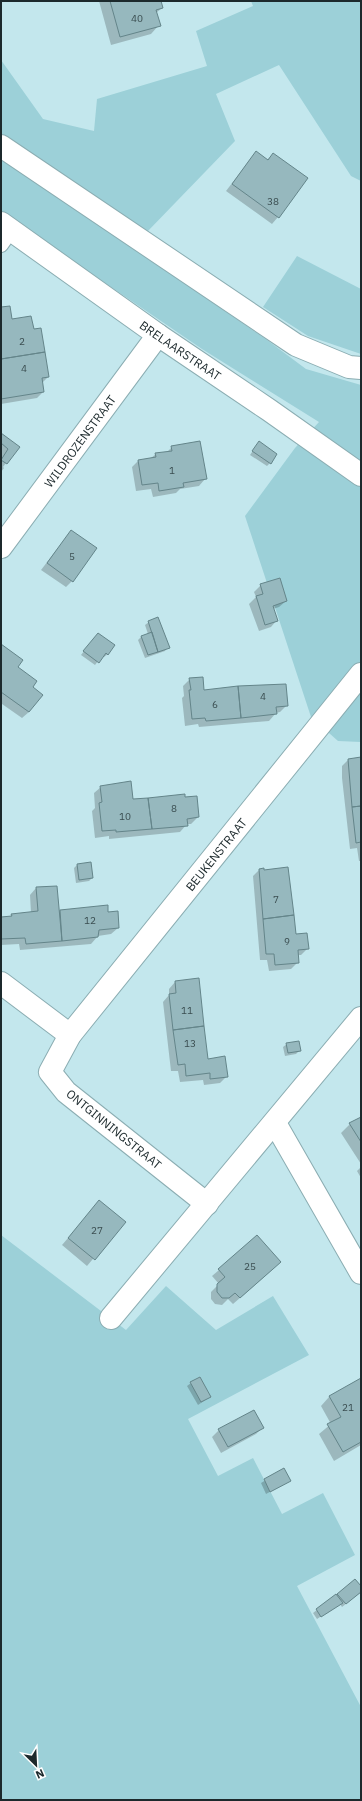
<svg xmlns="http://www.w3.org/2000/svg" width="362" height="1801" font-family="'IBM Plex Sans',sans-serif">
  <rect width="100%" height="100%" fill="#c3e7ed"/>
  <!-- green -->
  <path fill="#9cd0d8" d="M251,1h110v180l-10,-5 -72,-111 -63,29 19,47 -88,91 -133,-86 -13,-12v-74l42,59 51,12 3,-32 110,-33 -11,-35 57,-25z
    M1,156l266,184 39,29 55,16v357l-23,-1 -27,-24 -66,-201 50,-68 24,-26 -117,-73 -201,-137z
    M297,256l64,33v65l-53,-18 -45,-29z
    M1,1235l125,95 40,-44 50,44 57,-34 36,59 -121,64 30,57 35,-18 29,56 41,-21 32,62 -58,31 64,121v93h-360z"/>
  <!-- shadow -->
  <path fill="#0003" d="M99,1h61l2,7 -6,5 3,12 -8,9 -40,11z
    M256,152l11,8 6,-6 5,63 -6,7 -46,-33z
    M1,308l10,12 37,57 -6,6 1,9 -6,6 -36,6z
    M1,434l17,13 -15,20 1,1 -3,4v-14l1,-2 -1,-1z
    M256,446l14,17 -3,3 -17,-11z
    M172,447l33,32 -6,7 -19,3 -4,4 -23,4 -2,-8 -15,2 -4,-24 6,-6 13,-3 5,-4 10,-1z
    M71,531l1,50 -6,6 -25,-17z
    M261,585l25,16 -7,6 -6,2 4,11 -6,7 -12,4 -10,-27 7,-7 -2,-5z
    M149,622l19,25 -3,4 -20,7 -7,-18 3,-3 7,-3 -3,-9z
    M95,637l13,17 -4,3 -2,-1 -7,9 -14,-10z
    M1,645l30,42 -2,25 -7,6 -20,-14 -1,1z
    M190,679l13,12 84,14 -7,7 -4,1 -7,8 -70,6 -1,-3 -13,2 -3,-28 2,-2 -1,-10z
    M361,758v103h-2l-2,-13 -7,1 -8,-71v-12l6,-6z
    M101,787l31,13 66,17 -7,7h-4l-7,8 -71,7v-3l-14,2 -3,-27 3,-3 -1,-15z
    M90,863l2,15 -3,3 -13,2 -2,-15 3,-3z
    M259,870l36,65 13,13 -7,7h-4l1,7 -7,7 -22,2 -2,-11h-7l-7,-84z
    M36,888l22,23 49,-5v7l11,15 -7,6 -13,2 -7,8 -71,6 -1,-6 -18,1v-27l8,-1 3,-2 19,-2 -1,-18z
    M175,982l32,78 20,16 -7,7 -16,2 -1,-5 -23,2 -2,-11h-7l-8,-69 6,-7v-6z
    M287,1044l13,6 -4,4 -11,2 -2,-9z
    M361,1118v46l-20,-31 9,-9z
    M361,1167v11l-4,-7z
    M99,1202l25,20 -37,44 -25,-21z
    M273,1269l-40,35 -5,-5 -6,6 -7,-1 -4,-5v-7l8,-8 -7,-8 7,-6z
    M360,1379l1,66 -27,16 -15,-27 12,-10 -10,-18 8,-9z
    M191,1383l19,14 -12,8 -11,-19z
    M262,1428l-6,6 -35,19 -9,-16 7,-7z
    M284,1469l6,12 -24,13 -5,-11z
    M355,1580l6,8v4l-19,15 -2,-3 -23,15 -4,-6z"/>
  <!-- building -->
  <path fill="#96b8be" stroke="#64858a" d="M110,1h51l2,7 -7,2 5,16 -41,11z
    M256,151l12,9 5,-7 35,25 -29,40 -47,-34z
    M10,306l2,13 19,-3 3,13 7,-1 4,24 -44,7v-52z
    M45,352l4,25 -7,1 2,14 -43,7v-40z
    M1,433l19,14 -13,17 -6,-4 7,-11 -7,-6z
    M200,441l7,38 -24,4 1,4 -25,4 -1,-8 -16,2 -4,-25 18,-3 -1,-4 17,-2 -1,-5z
    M259,441l18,13 -6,10 -19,-13z
    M71,530l26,18 -24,34 -26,-19z
    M280,578l7,23 -14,5 5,15 -13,4 -9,-29 7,-2 -3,-10z
    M158,617l12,31 -12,4 -10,-31z
    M152,632l6,20 -10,3 -7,-19z
    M98,633l17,12 -7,10 -2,-2 -7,10 -16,-12z
    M1,644l22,16 -5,7 19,14 -4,6 10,8 -14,17 -28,-20z
    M203,677l1,13 34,-4 3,32 -35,3 -1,-3 -13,1 -3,-29h2l-2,-12z
    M286,684l2,22 -12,1 1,7 -36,4 -3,-32z
    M361,757v49l-9,1 -4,-48z
    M131,781l2,18 15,-1 4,31 -36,3v-2l-14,1 -3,-28 3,-1 -2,-16z
    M185,794v3l12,-1 2,21 -12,2 1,7 -36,3 -4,-31z
    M361,806v36l-5,1 -4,-36z
    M91,862l2,16 -14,2 -2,-16z
    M288,867l6,48 -31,4 -4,-50 5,-1v2z
    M57,886l5,55 -36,3 -1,-6 -24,1v-22l11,-1 -1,-2 27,-3 -2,-24z
    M108,905v7l10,-1 1,17 -20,2 -1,7 -36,4 -2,-31z
    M294,915l2,19 11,-1 2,16 -11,1 1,13 -24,2 -1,-11h-8l-3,-35z
    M199,978l5,48 -31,4 -4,-36 7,-1 -1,-12z
    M204,1026l4,33 17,-3 3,21 -18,2v-6l-24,3 -1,-12 -7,1 -5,-35z
    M299,1041l2,10 -13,2 -2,-10z
    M361,1117v25l-12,-19z
    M99,1200l27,22 -31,38 -27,-22z
    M257,1235l24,27 -41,36 -5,-5 -6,5h-7l-5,-6v-8l8,-7 -7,-8z
    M200,1377l11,20 -10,5 -11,-20z
    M361,1378v64l-18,10 -16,-28 14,-7 -12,-21z
    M254,1410l10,18 -36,19 -10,-18z
    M284,1468l7,13 -21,11 -6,-13z
    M355,1579l6,7v6l-15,12 -9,-10z
    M336,1594l7,9 -22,14 -5,-8z"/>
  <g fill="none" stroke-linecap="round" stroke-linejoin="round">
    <!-- service casing -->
    <g stroke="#8badb2" stroke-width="16">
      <path id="service" d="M1,245l10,-14"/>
    </g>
    <!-- minor casing -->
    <g stroke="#8badb2" stroke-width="24">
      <g id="minor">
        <path d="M1,146l295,199 53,22 12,1"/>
        <path id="s1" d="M1,223l157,112 111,75 92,65"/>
        <path id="s2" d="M1,547l157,-212"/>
        <path d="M1,983l69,52"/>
        <path d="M275,1123l86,150"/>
        <path id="s3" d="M207,1204l-141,-112 -16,-20 20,-37 291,-361"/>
        <path d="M111,1318l250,-300"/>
      </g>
    </g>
    <!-- service -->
    <use href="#service" stroke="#fff" stroke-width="14"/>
    <!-- minor -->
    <use href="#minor" stroke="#fff" stroke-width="22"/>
  </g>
  <g text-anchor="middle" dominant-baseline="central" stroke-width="3" stroke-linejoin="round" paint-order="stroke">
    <!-- number labels -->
    <g font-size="10" fill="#3a4d50">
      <text x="137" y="18">40</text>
      <text x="273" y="201">38</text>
      <text x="22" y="341">2</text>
      <text x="24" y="368">4</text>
      <text x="172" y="470">1</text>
      <text x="72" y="556">5</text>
      <text x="263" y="696">4</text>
      <text x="215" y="704">6</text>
      <text x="174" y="808">8</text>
      <text x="125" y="816">10</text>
      <text x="276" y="899">7</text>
      <text x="90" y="920">12</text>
      <text x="287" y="941">9</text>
      <text x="187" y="1010">11</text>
      <text x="190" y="1043">13</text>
      <text x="97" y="1230">27</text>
      <text x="250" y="1266">25</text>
      <text x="348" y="1407">21</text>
    </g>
    <!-- street labels -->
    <g font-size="12" fill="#1c292c" stroke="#fff">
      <text stroke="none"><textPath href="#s1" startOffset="220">BRELAARSTRAAT</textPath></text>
      <text stroke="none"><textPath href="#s2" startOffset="132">WILDROZENSTRAAT</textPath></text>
      <text stroke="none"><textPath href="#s3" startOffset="480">BEUKENSTRAAT</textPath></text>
      <text transform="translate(114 1129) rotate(39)">ONTGINNINGSTRAAT</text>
    </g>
  </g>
  <!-- border -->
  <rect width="362" height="1801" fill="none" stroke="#1c292c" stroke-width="4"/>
  <!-- north arrow -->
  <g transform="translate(36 1765) rotate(156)" stroke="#ffffff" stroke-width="3" paint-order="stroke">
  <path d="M0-3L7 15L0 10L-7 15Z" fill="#1c292c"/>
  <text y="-6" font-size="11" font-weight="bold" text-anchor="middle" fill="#1c292c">N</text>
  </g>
</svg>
